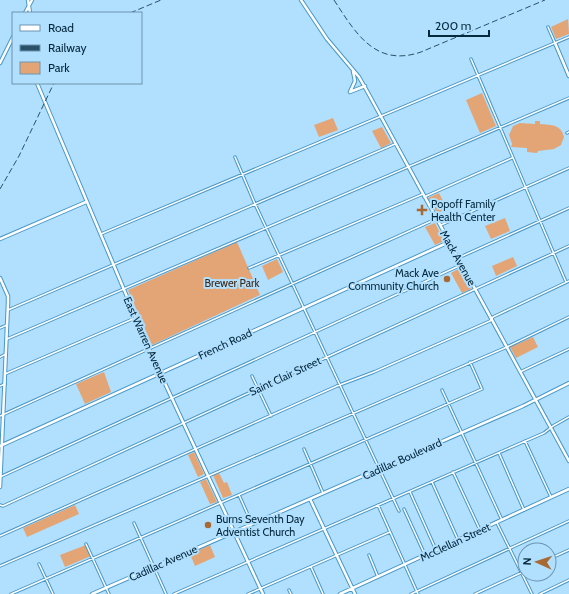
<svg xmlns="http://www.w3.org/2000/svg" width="569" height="594" font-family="Cabin,sans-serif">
  <rect width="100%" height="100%" fill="#b1dffe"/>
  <!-- green -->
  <path fill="#e3a575" d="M568,19l1,15 -13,5 -5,-12z
    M482,93l14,33 -16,7 -14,-33z
    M333,118l5,12 -19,7 -5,-12z
    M535,121h5v3c11,1 21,0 24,13l-3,8 -7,4 -16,2 -1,2 -10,-1v-4l-16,-1 1,-3 -3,-9 4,-9 7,-3 15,1z
    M382,127l9,16 -10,5 -9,-17z
    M439,193l8,16 -10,4 -9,-15z
    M505,218l5,13 -19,8 -6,-13z
    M435,223l9,18 -9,4 -10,-18z
    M237,242l23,53 -108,50 -24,-55z
    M513,257l4,9 -21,10 -4,-10z
    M277,259l6,13 -15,8 -6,-14z
    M460,268l11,21 -9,4 -11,-20z
    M533,337l5,10 -22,11 -6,-11z
    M104,372l7,20 -26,12 -9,-20z
    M194,452l10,22 -6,3 -10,-22z
    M219,473l5,10 3,-1 5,13 -9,3 -10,-23z
    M206,479l11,23 -7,2 -10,-22z
    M75,505l4,9 -52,23 -4,-9z
    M86,545l5,11 -26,11 -5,-12z
    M210,545l5,12 -20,9 -5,-12z"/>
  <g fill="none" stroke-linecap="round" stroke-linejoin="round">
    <!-- street casing -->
    <g stroke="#4798c9" stroke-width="3.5">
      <path id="street" d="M548,27l7,16
        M471,59l95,223
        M567,133l2,-1
        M235,157l20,47 144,307
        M424,197l88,-39
        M441,225l128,-57
        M101,234l468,-197
        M458,258l111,-50
        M249,268l174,-74
        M8,310l387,-166
        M0,328l7,-3
        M7,339l562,-241
        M0,357l6,-3
        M520,372l49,-23
        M5,374l130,-56
        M252,376l19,40
        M0,386l5,-2
        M442,390l60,130
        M0,416l436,-197
        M525,441l26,56
        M304,449l19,44
        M499,453l25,57
        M453,472l27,58
        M0,477l461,-212
        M432,482l26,58
        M410,492l26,58
        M239,495l13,29
        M0,505l3,1 566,-260
        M378,505l40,89
        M404,509l21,46
        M134,523l32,71
        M497,523l35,71
        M0,536l337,-150 37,-14 116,-51 3,-4 76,-36
        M86,544l23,50
        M369,555l9,22
        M549,559l20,-9
        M39,564l14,30
        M0,566l507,-219 62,-30
        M311,567l12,27
        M289,590l2,4
        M11,594l471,-205 -12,-27
        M174,594l370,-161 9,-7 16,-9
        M248,594l142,-62
        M411,594l158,-73
        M475,594l50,-23
        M540,594l29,-14"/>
    </g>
    <!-- secondary casing -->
    <g stroke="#4798c9" stroke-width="4.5">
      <path id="secondary" d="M28,0l2,13
        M301,0l26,39 32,38 8,14 202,370
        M25,13l7,-13
        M555,43l14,33
        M0,63l13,-26
        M37,83l112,266 114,245
        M350,92l5,-11 -2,-10
        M350,92l15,-6
        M0,239l86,-37
        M0,278l8,18v7l-8,184
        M0,446l449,-204
        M310,499l45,95
        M92,594l431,-188 46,-23
        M340,594l229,-105"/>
    </g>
    <!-- street -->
    <use href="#street" stroke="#fff" stroke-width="1.5"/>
    <!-- secondary -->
    <use href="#secondary" stroke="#fff" stroke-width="2.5"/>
    <!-- rail -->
    <path stroke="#2a5167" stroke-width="1" stroke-dasharray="6 3" stroke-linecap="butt" d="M334,0c21,32 41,68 87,52l124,-52
      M130,13l31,-13
      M0,189l19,-33 35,-73"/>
  </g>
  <!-- markers -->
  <g fill="#a96932" stroke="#b1dffe" stroke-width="1.5">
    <path d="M420 204h4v4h4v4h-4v4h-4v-4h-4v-4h4z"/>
    <circle cx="447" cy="279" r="4"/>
    <circle cx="208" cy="525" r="4"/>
  </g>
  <g text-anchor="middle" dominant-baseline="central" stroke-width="4" stroke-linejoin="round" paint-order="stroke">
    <!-- poi labels -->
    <g font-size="11" fill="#04283c" stroke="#b1dffe" text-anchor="start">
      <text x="431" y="204">Popoff Family<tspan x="431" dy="13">Health Center</tspan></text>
      <text x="439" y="273" text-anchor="end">Mack Ave<tspan x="439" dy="13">Community Church</tspan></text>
      <text x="216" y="519">Burns Seventh Day<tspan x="216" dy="13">Adventist Church</tspan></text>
    </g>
    <!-- street labels -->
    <g font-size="11" fill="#04283c" stroke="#b1dffe">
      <text transform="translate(458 258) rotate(61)">Mack Avenue</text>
      <text transform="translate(146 340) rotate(66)">East Warren Avenue</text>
      <text transform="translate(225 344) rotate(-25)">French Road</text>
      <text transform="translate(285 376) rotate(-25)">Saint Clair Street</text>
      <text transform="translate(402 459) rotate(-24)">Cadillac Boulevard</text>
      <text transform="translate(455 542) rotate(-25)">McClellan Street</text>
      <text transform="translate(163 563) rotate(-24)">Cadillac Avenue</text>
    </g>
    <!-- park labels -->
    <g font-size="11" fill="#412712" stroke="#b1dffe">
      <text x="232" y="283">Brewer Park</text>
    </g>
  </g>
  <!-- legend -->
  <rect x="12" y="12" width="130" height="72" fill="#b1dffe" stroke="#6c96b0"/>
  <rect x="20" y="25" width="20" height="6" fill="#ffffff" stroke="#6c96b0"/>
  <text x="48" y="32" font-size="12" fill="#04283c">Road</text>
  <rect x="20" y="45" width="20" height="6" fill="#2a5167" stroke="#6c96b0"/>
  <text x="48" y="52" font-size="12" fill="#04283c">Railway</text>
  <rect x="20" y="62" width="20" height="12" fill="#e3a575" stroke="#6c96b0"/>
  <text x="48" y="72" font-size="12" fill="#04283c">Park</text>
  <!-- north arrow -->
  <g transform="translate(537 562) rotate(273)"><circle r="19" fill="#b1dffe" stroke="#6c96b0"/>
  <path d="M0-3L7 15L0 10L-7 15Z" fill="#a96932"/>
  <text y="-6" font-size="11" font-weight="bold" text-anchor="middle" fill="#04283c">N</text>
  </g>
  <!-- scale -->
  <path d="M429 30v6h60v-6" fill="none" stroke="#04283c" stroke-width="2"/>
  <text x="435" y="30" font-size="12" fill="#04283c" stroke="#b1dffe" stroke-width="3" paint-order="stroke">200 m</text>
</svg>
